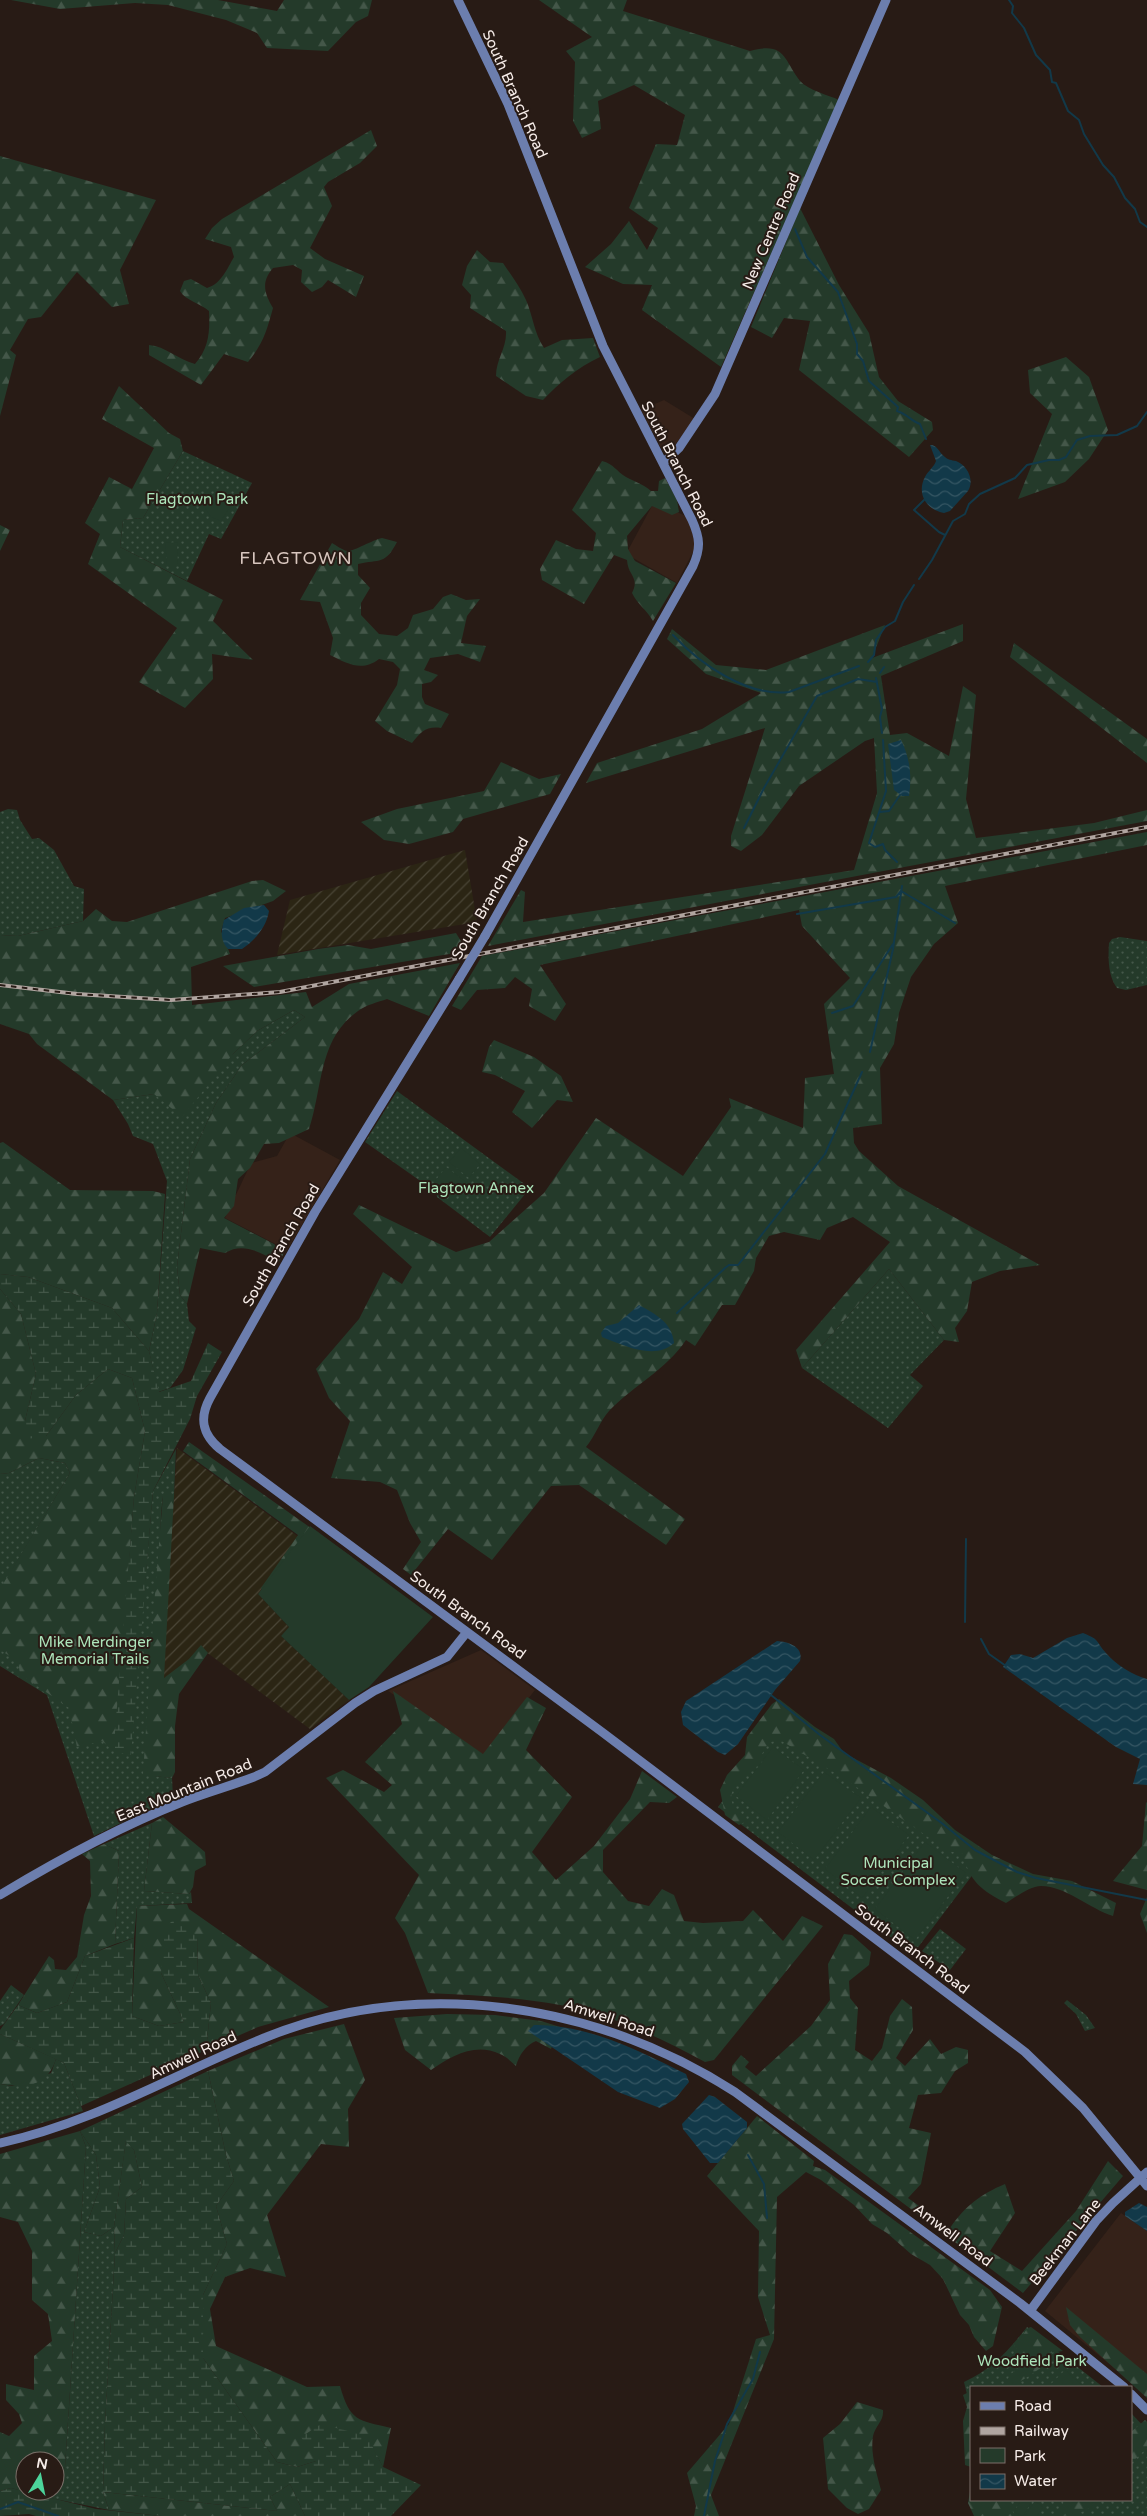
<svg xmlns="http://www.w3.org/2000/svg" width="1147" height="2516" font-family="'Varela Round',sans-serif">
  <defs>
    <pattern id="industrial-furrows" width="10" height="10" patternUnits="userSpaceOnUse" patternTransform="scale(1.25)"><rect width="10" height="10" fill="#2b2514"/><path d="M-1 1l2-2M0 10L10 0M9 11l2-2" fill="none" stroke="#4a4536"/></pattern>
    <pattern id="green-dots" width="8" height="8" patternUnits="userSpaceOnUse" patternTransform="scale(1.25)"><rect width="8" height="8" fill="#243a2a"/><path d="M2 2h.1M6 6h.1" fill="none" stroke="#445749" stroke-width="1.8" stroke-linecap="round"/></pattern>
    <pattern id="forest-firs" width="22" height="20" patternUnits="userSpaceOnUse" patternTransform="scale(1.25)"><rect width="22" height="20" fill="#243a2a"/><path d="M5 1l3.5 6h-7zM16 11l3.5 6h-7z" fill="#445749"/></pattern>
    <pattern id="wetland-marsh" width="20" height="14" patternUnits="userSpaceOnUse" patternTransform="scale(1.25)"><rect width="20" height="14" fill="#243a2a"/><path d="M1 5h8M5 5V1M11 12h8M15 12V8" fill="none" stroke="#445749"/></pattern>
    <pattern id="water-waves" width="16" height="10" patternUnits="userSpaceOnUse" patternTransform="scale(1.25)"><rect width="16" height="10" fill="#123949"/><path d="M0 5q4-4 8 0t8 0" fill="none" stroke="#355663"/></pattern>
  </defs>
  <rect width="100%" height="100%" fill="#281b15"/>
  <!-- built -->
  <path fill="#352219" d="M664,400l31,19 -23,30 -5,3 -5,-2 -21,-40z
    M654,502l32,14 8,19 1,13 -18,35 -51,-29z
    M290,1133l50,27 -53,90 -62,-32 26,-55 26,-7z
    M481,1650l54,40 -51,65 -96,-64z
    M1121,2213l26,18v164l-102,-84z"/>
  <!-- industrial -->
  <path fill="url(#industrial-furrows)" d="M465,850l12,72 -200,33 13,-55z
    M177,1448l123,90 -42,56 31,33 -8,9 68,64 -39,29 -108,-80 -40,32z"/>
  <!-- green -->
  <path fill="url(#green-dots)" d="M183,451l69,32 -31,56 -12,-5 -22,47 -67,-34 3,-27 20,-2z
    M8,809l9,1 3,10 12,19 7,-1 15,12 20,36 10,3 -1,32 -65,15 -18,-1v-123z
    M1120,937l27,4v44l-21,5 -9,-2c-9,-12 -9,-30 -8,-45l3,-4z
    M294,1010l11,7 -63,48 -26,38 -26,56 -13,108 3,28 7,9 2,17 7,7 -13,42 -13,18 -12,4 -9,-41 8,-38 10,-132 -14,-37 -20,-8 -5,-12 -15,-24 41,-6 79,-40 24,-23z
    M397,1091l133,97 -40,49 -53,-40 -1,-5 -71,-50z
    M889,1269l55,71 -34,35 13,11 -35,42 -86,-60z
    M176,1449l-2,47h-11l-2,18 -6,262 17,2 1,20 -79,38 -47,-141 -47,-29v-192l9,-1 30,-15 26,5 5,10 -58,97 132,23 9,-102z
    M779,1724l204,137 -70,93 -195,-147z
    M152,1823l-8,68 45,3 2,-2 1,11 -55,3 -3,32 -19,6 4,-93 -15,-7z
    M940,1929l26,20 -16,21 -28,-19z
    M11,1985l13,10 -20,29 -4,2v-25z
    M1067,2000l19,15 9,13 -10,3 -9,-17 -12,-11z
    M56,2059l8,4 19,48 -83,24v-51l12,2 39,-13z
    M80,2131l16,24 4,32 -16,45 17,4 13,-9 1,26 -10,171 -2,68 6,18 -59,-12 15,-31 21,-320z
    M1027,2327l76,60h-132v45v-21l-7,-29c28,-13 45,-32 63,-55z
    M1131,2413l16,17v86h-161l-11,-16h156z"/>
  <!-- forest -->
  <path fill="url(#forest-firs)" d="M11,0h207l59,11 7,-11h88l-4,16 -12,6 -28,29 -61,-3 -10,-15 -31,-13 -58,-15 -33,-2 -75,6z
    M539,0h88l-4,11 127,40c36,-10 34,10 50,30 8,9 28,14 39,19l-118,267 -79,-57 10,-25 -29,-1 -38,-17 26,-23 18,-23 18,29 11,-22 -29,-20 27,-64 21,1 8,-30 -51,-30 -36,16 3,28 -19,9 -9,-17 2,-59 -9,-11 26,-14z
    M371,130l6,16 -17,17 -32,19 -4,5 8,19 -22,42 15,11 39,17 -8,21 -28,-17 -6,7 -10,5 -11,-10 1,-12 -9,-5 -20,3c-12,14 -9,25 0,40 -6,22 -10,36 -25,54l-24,-8 -23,31 -52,-30v-10c16,1 30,15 46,19 14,-16 15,-32 14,-53 -9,-8 -23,-10 -29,-20l4,-10 7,-2 16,9c14,-4 20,-19 27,-31l-3,-10 -26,-8 7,-11 10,-9z
    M0,156l156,44 -36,70 9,34 -17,3 -35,-35 -36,45 -13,2 -18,31 6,5 -16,61z
    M800,208l39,77 30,48 10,44 19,24 34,21 1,8 -24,27 -110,-87 11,-49 -26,-3 -12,20 -21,-11z
    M477,250l13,12 13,1c8,12 17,24 23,37 7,16 8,33 18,48l18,-8 31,-2 7,19c-23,11 -40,25 -57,43l-17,-4 -30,-20c0,-17 11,-28 10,-45l-36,-23 1,-13 -9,-10 5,-19z
    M1066,357l23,20 19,53 -19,29 -24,23 -47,17 34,-85 -22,-21 -2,-23z
    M119,386l50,47 11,6 3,12 -40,67 -20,2 -3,27 103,53 -10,21 40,39 -41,-6 1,25 -28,29 -46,-26 38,-54 -89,-64 12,-30 -15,-11 24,-46 23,12 22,-41 -52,-29z
    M602,461c12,3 14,10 24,16 9,5 17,7 25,14h7l1,-10 6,-3 12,22 2,12 -7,3 -20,-9 -25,30 1,13 7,12 41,22 -23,38c-6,-11 -15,-16 -21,-28 8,-16 -4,-17 -5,-33l-13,-5 -30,49 -42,-24 -2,-11 16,-29 20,9 17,2 3,-18 -24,-23z
    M0,525l10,5 -10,21z
    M382,538l15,4c-12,23 -17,17 -39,22v11l12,13 -9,15v12l18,19 18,2 11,-8 5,-13 20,-6 10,-12 8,-3 15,6 14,-1 -13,17 -6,27 25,3 -6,16 -22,-8 -28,4 -6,12 14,5 -7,7 -9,2v13l3,7 24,10 -8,14c-15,-2 -20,4 -29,15l-25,-12 -12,-10 22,-36 3,-16 -7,-7 -14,-3c-17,13 -31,5 -49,-4l3,-17 -13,-36 -20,-2 32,-57c4,2 10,7 15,8 6,1 25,-11 35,-13z
    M963,624v17l-82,35 9,59 17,-2 42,23 14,-70 13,9 -10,104 10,39 118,-15 53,-13v11l-659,125 33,-56 4,2 -2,30 331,-52 23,-77 -3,-55 -9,3 -66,45 -37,49 -21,16 -10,-5v-10l34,-108 -179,55 11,-20 105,-34 59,-36 -55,-19 -39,-35 5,-10 44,36 50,5 119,-45 -13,33z
    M1014,643l133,96v24l-137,-106z
    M501,762l38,17 22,-5 -11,20 -87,25 -10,13 -44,12 -25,-4 -23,-18 36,-13 87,-18z
    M1147,832v13l-202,41 13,37 -24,21 -23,33 -12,36 -5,31 -14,24 2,56 -29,4 1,15 5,8 39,35 142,79 -40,6 -28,11 -5,29 -12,17 4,14 -15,-2 -55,-71 -87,99 -6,-18 94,-108 -37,-25 -26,11 -7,12 -36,-8 -15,4 -13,22 -2,13 -19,34h-13l-27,41 -9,-6c-20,30 -52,45 -77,71 -9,10 -14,25 -23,36l99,72 -19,26 -87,-60 -28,1 -59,74 -44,-31 -37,46 -8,-6 18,-27 -11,-19 -13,-33 -17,-8 -49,-4 19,-57 -21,-23 -13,-29 43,-50 24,-47 19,12 10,-17 -59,-53 6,-9 97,47 33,-10 55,-49 52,-75 87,58 48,-69 -2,-9 74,30 2,-50 29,-4 -10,-70 26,-26 -48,-52 -3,-16 -259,55 26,39 -11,17 -26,-15 3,-17 -17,-12 -10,11 -28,2 -16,20 -9,-4 30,-50z
    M263,880l23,11 -13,10 -48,17 -4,13 9,23 -39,13 1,38 114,-13 6,15 37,-23 111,-21 -31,53 -42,-17c-9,3 -21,6 -29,12 -40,28 -35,76 -49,118l-30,14 -15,1 -14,24 -12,11 -4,27 -10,12 50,26 10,9 -5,9c-17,-8 -35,-21 -54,-9l-25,-5 -13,56 -7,-9 -3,-28 13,-108 26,-56 26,-38 63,-48 -11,-7 -37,21 -24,23 -51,63 -28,-23 -41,6 -76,-56 -8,-10 -29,-10v-89l18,1 65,-15 13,-12 16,12 15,1 125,-41z
    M456,933l11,18 -213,36 -31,-21 95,-17 30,-4 23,4z
    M494,1040l40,17 27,19 12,26 -16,-2 -25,28 -20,-16 13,-21 -30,-16 -13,-3 7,-25z
    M3,1142l67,48 83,1 12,3 -8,119 -8,38 -37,-43 -84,-31 -28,-3v-131z
    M0,1289l21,25 15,60 -11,47 21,15 30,-41 32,-26 24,9 13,53 -11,66 -19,255 -13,-11 -25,6 -8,-39 -49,-34 -2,-13 -18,-11v-61l70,-116 -5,-10 -26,-5 -30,15 -9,1z
    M189,1442l163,115 -86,39 -5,-8 37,-53 -115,-84z
    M163,1495l11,1 -10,182 25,-19 12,-14 7,8 -29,41 -4,32v46l-3,6 -29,-3 11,-169z
    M393,1691l90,63 44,-57 19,11 -20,42 46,47 -40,55 24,28 38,-34 36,-47 12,-28 35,26 -8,6 -19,-1 -47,48v22l25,29 21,5 13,-17 12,6 10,26 19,2 40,-2 10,-11 30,31 19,-25 21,10 -109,134 -9,2c-44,-24 -95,-48 -145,-57 -43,-8 -88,-10 -132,-12l-23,-60 -10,-15 24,-43 -93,-97 17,-8 41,22 8,-7 -27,-23 37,-38z
    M779,1699l36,28 19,12 10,14 47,25 32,22 32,30 37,25 41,19 39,7 44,22 -3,13c-23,-7 -47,-30 -72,-30 -11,0 -25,11 -35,17 -24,-12 -37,-22 -43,-49l-15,-3 -103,-72 -65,-39 -10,2c-6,8 -11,18 -18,26 -19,23 -32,25 -7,54l-6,3 -14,-10 -5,-25 7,-15 18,-20 2,-18 25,-33z
    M1146,1802l1,1v87l-34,-9 29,-35z
    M163,1817l42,35 1,13 -11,6 -2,16 -4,7 -45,-3 8,-68z
    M104,1844l15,7 -4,93 -30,12 -18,46 -30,11 -19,-8 31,-49 5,4 1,9 11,1 11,-13 7,-42 7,-19 -1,-35 -8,-7z
    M1147,1897v36l-7,-19z
    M187,1904l2,5 140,98 -71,20 -52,23 5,-47 -13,-28 -1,-39 -36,37 23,49 -25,4 -27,-10 5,-110z
    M844,1934l8,1 19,17 -2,13 -20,16 1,17 8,10 -3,42 17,11 10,-13 8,-32 12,-17 10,8 1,23 -17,28 9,8 25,-27 11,15 15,-7 12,3v13l-13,8 -14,22 -23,2 -9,33 22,5 -10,51 -13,14 42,30c15,-22 31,-34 55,-44l10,29 -25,38 32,20 54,-60 32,-50 15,15 -100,117 -291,-218v-9l9,-11 8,7 -4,5 11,9 55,-50 19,-26 -2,-36z
    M447,2014l48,1 46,6 45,14 -30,1 -5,13 -15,-8c-10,4 -17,14 -20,25 -5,-4 -10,-10 -16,-12 -25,-12 -49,2 -69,16l-26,-20 -11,-32z
    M344,2024l21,56 -17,29 1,38 -28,-3 -54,71 19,62 -36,-9 -25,9 -15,32 6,37 91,41 33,-1c10,35 17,34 51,42l-8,39 -17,-31 -50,25 -19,6 -20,-5 -74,-104v-63l24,-51 -11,-38 18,-25 -8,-26 -18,-84 76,-32z
    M0,2034l56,25c-9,28 -30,29 -56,25z
    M757,2116l57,45 -1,5 12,4 165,120 12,17 -9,39 -7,5 -12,-14 -5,-12 -9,-10 -17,-36 -13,-14 -19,-11 -24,-21 -15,-9 -18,-19 -33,-25 -15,-8 -29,25 -3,142 -63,156 8,21h-25l2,-10 -9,-33 42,-49 27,-85 14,-4 -12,-38 1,-66 -52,-55z
    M80,2131l6,16 -21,320 -10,21v-27h-30v30h29l-4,7 -39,-10 -11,3v-59l9,4 13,-13 -3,-9 -13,-14v-16l28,6v-34l18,-15 -4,-27 -16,-14v-49l-14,-29 -18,-5v-63z
    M126,2140l8,10 8,37 -16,12 -2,36 -9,18 -1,-26z
    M1066,2307l81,67v24l-67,-61 -10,-12z
    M1031,2327l32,24 -13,2v10c-16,7 -31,24 -48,24l9,-13 14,-12 -1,-6 -10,-10 14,-18z
    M971,2391v76l-6,-2 -2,-44 4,-14 -4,-12z
    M857,2402l26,8c1,11 -8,16 -10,26 -3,17 4,38 8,54l-12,19 -11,5 -11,-6 -19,-19 -5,-51 17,-14z
    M1145,2420l2,2v26l-16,15v-31z
    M290,2484l15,32h-144l-52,-6 -6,-18 174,19 -7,-14z
    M971,2486v14h36l8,16h-41l-6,-13z
    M1064,2500h36c-13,11 -24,16 -41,16z"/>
  <!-- wetland -->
  <path fill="url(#wetland-marsh)" d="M0,1274l28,3 84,31 37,43 10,41 32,-11 17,-38 14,9 -25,44 -7,23 -37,72 -22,264 -16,-3v-21l19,-234 11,-66 -13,-53 -24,-9 -32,26 -30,41 -19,3 -2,-18 11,-47 -15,-60 -21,-25z
    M175,1918l22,18 1,39 13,28 -5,47 -125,56 -17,-43 -64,-29v-4l18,-25 19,8 30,-11 18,-46 49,-18 -2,78 27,10 25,-4 -23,-49 4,-45z
    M208,2071l18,84 8,26 -18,25 11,38 -24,51v63l74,104 20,5 19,-6 -15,-24 20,-13 46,12 16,31 38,18 -30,31h-86l-15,-32 -20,13 7,14 -174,-19 2,-68 10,-171 9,-18 2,-36 16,-12 -8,-37 -8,-9 -12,86 -13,9 -17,-4 16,-45 -4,-32 -16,-24z
    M11,2488l85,21 65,7h-125l-7,-2 -29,2v-25z"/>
  <!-- pitch -->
  <path fill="#243a2a" d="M214,494l19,8 -12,19 -10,-4 -6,-9v-6z
    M177,542l1,22h-11l-2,-21z
    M461,1148l19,16 -11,14 -20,-16z
    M446,1167l20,15 -11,15 -20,-16z
    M310,1526l123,91 -64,70 -20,13 -68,-64 8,-9 -31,-33z
    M773,1747l31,23 -37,50 -31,-24z
    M824,1772l37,26 -47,62 -36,-28z
    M871,1807l38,28 -47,63 -37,-29z
    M925,1842l41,31 -51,67 -40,-31z
    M1065,2370l19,17h-36z
    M1021,2500h12l-10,16 -9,-4z
    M1035,2501l8,6 -6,9h-12z"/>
  <!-- water -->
  <path fill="url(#water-waves)" d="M930,445c8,0 9,8 15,12 3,3 6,3 11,4 11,4 19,19 12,30l-18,20 -6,2c-17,-3 -28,-19 -19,-36 3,-6 9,-10 11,-16z
    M901,740c9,18 11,36 8,56h-7l-8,-6 -6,-46z
    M264,905l5,6c-3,17 -14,29 -27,38h-14c-8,-9 -7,-18 -4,-29l20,-12z
    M639,1305c16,9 33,17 35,38 -19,18 -51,2 -72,-6l-1,-4 5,-7 12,-3z
    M1083,1633c18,7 12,8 23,20 10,12 27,22 41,26v106l-14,-1 7,-25 -24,-12 -113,-80 8,-12 9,-1 13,4 34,-20z
    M777,1641c12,1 27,6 23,20l-25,29 -37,54 -13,11 -7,-3 -35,-27 -2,-13 5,-11z
    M534,2025c52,-1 106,26 152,49l3,8 -14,17 -15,9 -42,-16 -90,-61z
    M709,2095l6,2 32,25v6l-29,35h-8l-27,-34 -1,-5z
    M1139,2203l8,4v24l-22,-15v-4z"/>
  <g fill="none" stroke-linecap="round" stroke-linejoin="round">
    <!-- stream -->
    <path stroke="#123949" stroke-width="2" d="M1009,0l4,6 -1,7 12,15 12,27 14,15 2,12 4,1 12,28 11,9 5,14 19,31 11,12 11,21 10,11 5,13 7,5
      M795,229l12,28 31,35 19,52v10l6,7 6,20 29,26 -1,4c10,3 14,10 23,13l6,15
      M924,500l-10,10 25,22 6,3
      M919,579l13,-19 21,-39 12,-7 4,-10 11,-10 35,-16 12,-13 22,-5h10l7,-3 11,-17 13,-4 27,-1 20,-9 10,-14
      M673,635c27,29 74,62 116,57l70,-26
      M868,662l6,-7 2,-15 9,-13 10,-6 8,-19 11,-17
      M880,673l4,-6
      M876,678l6,31 -2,8 2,16
      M883,740l3,51 -17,52 6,4 8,-3 2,6 12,12
      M880,812l9,-1 11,-16
      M744,828l20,-40 53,-92 41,-17 19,3
      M797,914l99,-17 5,-6 54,32
      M832,1013l21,-7 40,-62
      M870,1052l23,-103 9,-63
      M677,1313l48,-45 4,-3h9l87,-111 37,-82
      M965,1622l1,-83
      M981,1639l8,15 17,12
      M771,1695l49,40 123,89 32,26 17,9 25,13 19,6 111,22
      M748,2155l16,29 3,34
      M0,2509l18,-7 40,14
      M704,2516l11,-55 12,-37 26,-45 7,-27"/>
    <!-- secondary -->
    <path stroke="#6c7eae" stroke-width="9" d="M458,0l50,104 95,242 89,174c8,18 9,28 1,46l-208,370
      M663,463l16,-15 36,-54 171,-394
      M459,979l-144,233 -105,186c-11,20 -8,36 10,51l382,283 423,320 58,56 64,78
      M0,1895c58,-35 119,-68 182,-93 23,-9 48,-16 72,-25l11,-5 90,-69 19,-12 73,-34 20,-25
      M0,2143c94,-20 176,-70 264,-105 156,-63 332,-35 471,54l285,211 104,84
      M1030,2311l66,-90 17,-18 34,-31
      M1131,2394l16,16"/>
    <!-- rail casing -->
    <g stroke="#b0a5a0" stroke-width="4">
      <path id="rail" d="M0,985l77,9 94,6 109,-8 867,-165"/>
    </g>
    <!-- rail -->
    <use href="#rail" stroke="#281b15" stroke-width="2" stroke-dasharray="5.5" stroke-linecap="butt"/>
    <!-- secondary-bridge -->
    <path stroke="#6c7eae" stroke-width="9" d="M459,979l26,-43"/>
  </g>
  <g text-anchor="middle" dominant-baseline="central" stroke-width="4" stroke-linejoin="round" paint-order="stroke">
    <!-- street labels -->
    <g font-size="15" fill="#f6ece8" stroke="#281b15">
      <text transform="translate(515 94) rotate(66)">South Branch Road</text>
      <text transform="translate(771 231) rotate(-67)">New Centre Road</text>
      <text transform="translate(677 464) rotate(63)">South Branch Road</text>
      <text transform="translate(490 898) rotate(-60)">South Branch Road</text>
      <text transform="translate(281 1245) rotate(-60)">South Branch Road</text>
      <text transform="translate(468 1615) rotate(36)">South Branch Road</text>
      <text transform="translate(184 1790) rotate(-22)">East Mountain Road</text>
      <text transform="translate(912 1949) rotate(37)">South Branch Road</text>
      <text transform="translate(609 2018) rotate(18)">Amwell Road</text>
      <text transform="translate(193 2055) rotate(-25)">Amwell Road</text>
      <text transform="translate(953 2235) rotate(37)">Amwell Road</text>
      <text transform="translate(1065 2242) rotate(-52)">Beekman Lane</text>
    </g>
    <!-- park labels -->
    <g font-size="15" fill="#ade5bb" stroke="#281b15">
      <text x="197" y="499">Flagtown Park</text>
      <text x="476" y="1188">Flagtown Annex</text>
      <text x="95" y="1642">Mike Merdinger<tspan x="95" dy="17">Memorial Trails</tspan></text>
      <text x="898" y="1863">Municipal<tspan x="898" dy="17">Soccer Complex</tspan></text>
      <text x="1032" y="2361">Woodfield Park</text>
    </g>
    <!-- quarter labels -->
    <g font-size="18" letter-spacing="1" fill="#d8c6be" stroke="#281b15">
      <text x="296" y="558">FLAGTOWN</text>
    </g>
  </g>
  <!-- legend -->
  <rect x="970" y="2386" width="162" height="115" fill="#281b15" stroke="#7a6f69"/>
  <rect x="980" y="2402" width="25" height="8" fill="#6c7eae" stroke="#7a6f69"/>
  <text x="1014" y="2411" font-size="15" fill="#f6ece8">Road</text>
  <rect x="980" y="2427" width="25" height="8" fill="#b0a5a0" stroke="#7a6f69"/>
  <text x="1014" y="2436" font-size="15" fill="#f6ece8">Railway</text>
  <rect x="980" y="2448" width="25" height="15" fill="#243a2a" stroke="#7a6f69"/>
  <text x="1014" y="2461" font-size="15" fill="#f6ece8">Park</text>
  <rect x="980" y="2474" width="25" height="15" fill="url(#water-waves)" stroke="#7a6f69"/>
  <text x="1014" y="2486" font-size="15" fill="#f6ece8">Water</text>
  <!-- north arrow -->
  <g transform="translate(40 2476) rotate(10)"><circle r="24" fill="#281b15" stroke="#7a6f69"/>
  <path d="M0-4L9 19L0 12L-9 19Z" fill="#4cd49b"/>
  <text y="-8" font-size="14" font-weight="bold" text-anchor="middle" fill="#f6ece8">N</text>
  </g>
</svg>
